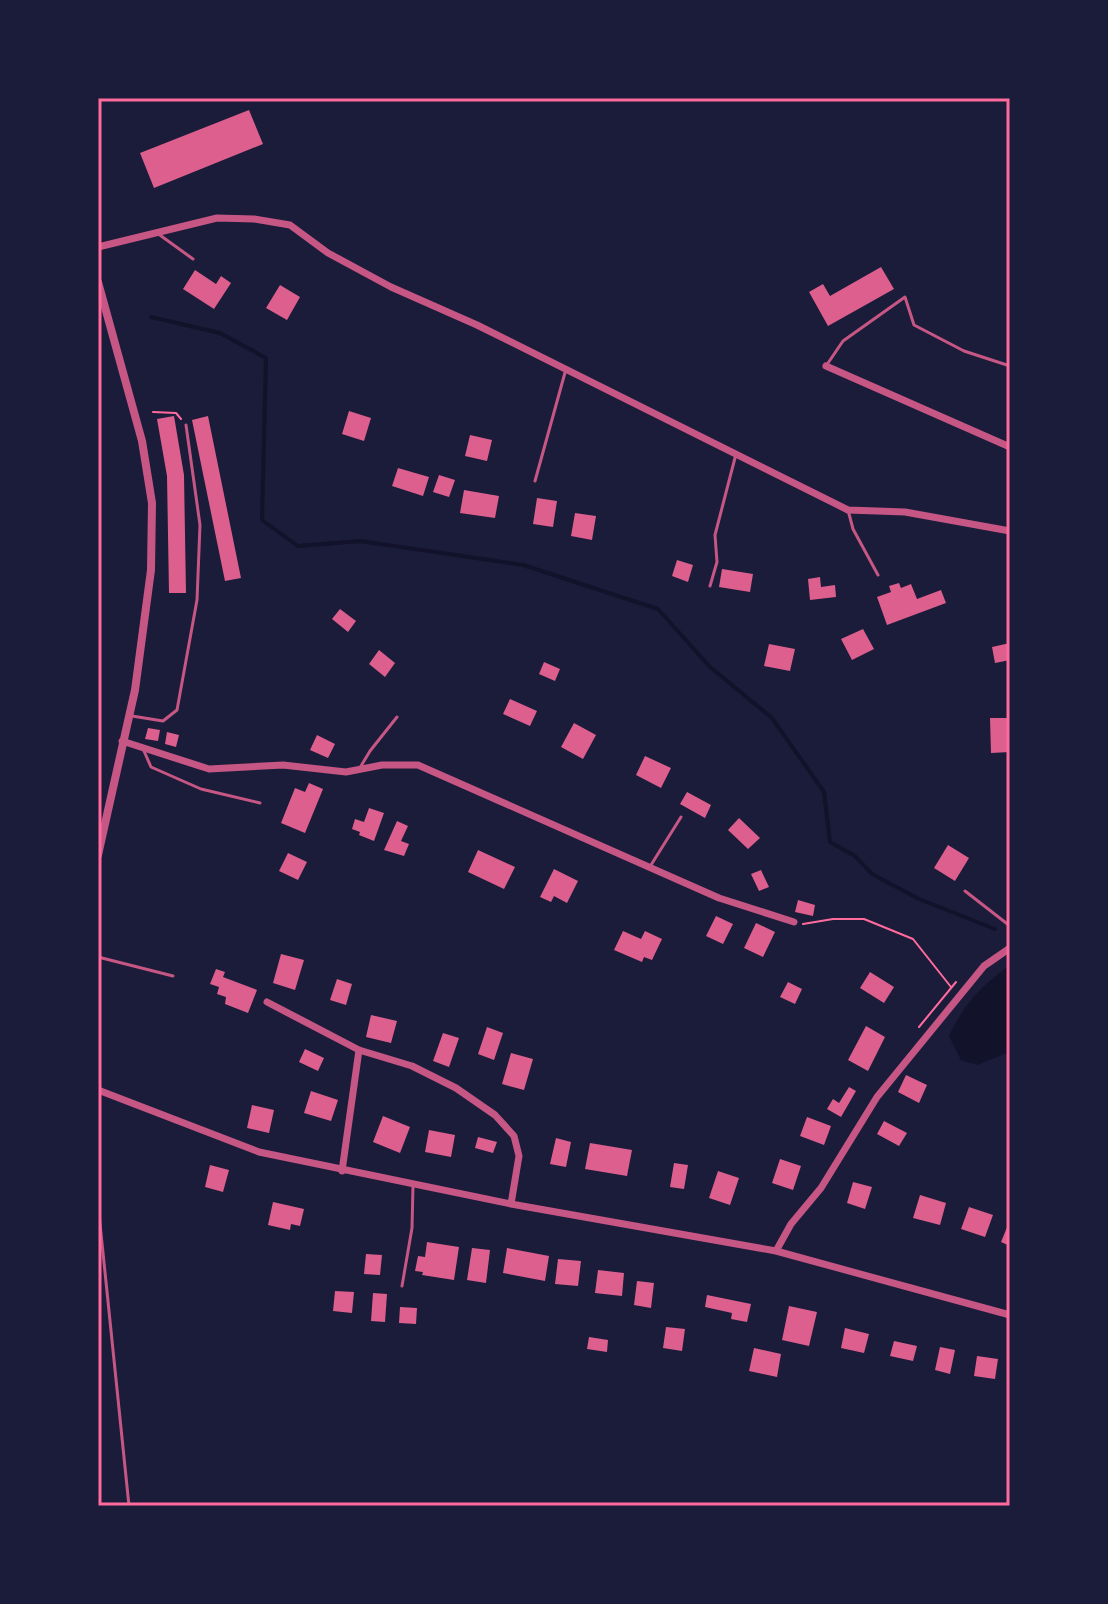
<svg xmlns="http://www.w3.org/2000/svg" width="1108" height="1604" font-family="'Open Sans',sans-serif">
  <rect width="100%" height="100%" fill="#1b1b3a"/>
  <!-- water -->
  <path fill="#12122b" d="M1010,965v90l-3,-2 -30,12 -16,-5 -12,-24c16,-33 31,-49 61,-71z"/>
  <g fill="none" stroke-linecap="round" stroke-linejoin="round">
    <!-- stream -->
    <path stroke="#12122b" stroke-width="4" d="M151,317l69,16 46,25 -4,162 36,26 62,-5 163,24 135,44 52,58 62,51 52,74 6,50 25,14 17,18 47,25 76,30"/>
  </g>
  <!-- building -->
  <path fill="#dd5f8e" d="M249,110l14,34 -109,44 -14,-35z
    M881,267l13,22 -66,37 -19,-34 14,-8 7,12z
    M195,270l21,14 5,-8 10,7 -17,26 -31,-20z
    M280,285l20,12 -13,23 -21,-12z
    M349,411l22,7 -7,23 -22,-7z
    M174,416l10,59 2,118h-17l-2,-117 -10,-57z
    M208,416l33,162 -16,3 -33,-161z
    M470,435l22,5 -5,21 -22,-5z
    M398,468l31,9 -6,19 -31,-10z
    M439,475l16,5 -6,17 -16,-5z
    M464,490l35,6 -4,22 -35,-5z
    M537,498l20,3 -4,26 -20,-3z
    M575,513l21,3 -4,24 -21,-4z
    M677,560l16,5 -5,17 -16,-6z
    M722,569l31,5 -3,18 -31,-5z
    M820,577l1,10 14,-2 1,12 -26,3 -2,-21z
    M899,583l2,5 10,-4 6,15 24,-9 5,13 -59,22 -10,-28 14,-5 -2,-6z
    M340,609l16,12 -8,11 -16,-13z
    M863,629l11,20 -22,11 -11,-21z
    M1010,643v17l-15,3 -3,-16z
    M769,644l26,5 -5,22 -26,-5z
    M379,650l16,13 -10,14 -16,-13z
    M544,662l16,7 -5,12 -16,-7z
    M510,699l27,12 -7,15 -27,-12z
    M990,718h20v34l-19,1z
    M574,723l22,12 -13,24 -22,-12z
    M148,728l12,2 -2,11 -13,-2z
    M167,732l12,3 -3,12 -11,-3z
    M317,735l18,9 -7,14 -18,-8z
    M645,756l26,12 -10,20 -25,-13z
    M309,783l14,6 -18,44 -24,-10 14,-35 10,4z
    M687,792l24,13 -6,13 -25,-14z
    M369,808l15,5 -10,28 -15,-6 1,-3 -8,-3 3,-10 9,3z
    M739,818l21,20 -12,11 -20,-19z
    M397,821l11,5 -7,15 8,3 -5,12 -20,-6z
    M948,845l21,13 -14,23 -21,-13z
    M478,850l37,17 -11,22 -36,-17z
    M288,853l19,9 -9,18 -19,-9z
    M554,869l24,12 -11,22 -13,-7 -3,6 -11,-5z
    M761,870l8,17 -10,4 -8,-17z
    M798,900l17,5 -2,11 -18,-4z
    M716,916l17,8 -10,20 -17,-8z
    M756,923l19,9 -12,25 -19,-9z
    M623,931l18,8 4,-8 17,8 -10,21 -8,-3 -2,5 -28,-12z
    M281,954l23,6 -9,30 -22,-7z
    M216,969l9,3 -2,5 34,13 -9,23 -23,-9 1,-7 -9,-3 2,-7 -9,-3z
    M870,972l24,15 -10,16 -24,-15z
    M337,979l15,5 -6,21 -16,-5z
    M788,982l14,7 -7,15 -15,-7z
    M371,1015l26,6 -6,22 -25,-6z
    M866,1026l19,11 -17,34 -20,-11z
    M487,1027l16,6 -9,27 -16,-6z
    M443,1033l16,5 -10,29 -16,-6z
    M305,1049l19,9 -6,13 -19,-9z
    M511,1053l22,6 -9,31 -22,-6z
    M906,1075l21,10 -8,18 -21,-11z
    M849,1087l7,4 -15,26 -14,-8 6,-10 6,4z
    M311,1091l27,9 -7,21 -27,-8z
    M252,1105l22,5 -5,23 -22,-5z
    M383,1116l27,11 -10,26 -27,-11z
    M807,1117l24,9 -7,19 -24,-9z
    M884,1121l23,12 -8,13 -22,-12z
    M429,1130l26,5 -4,22 -26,-5z
    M478,1137l19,5 -4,11 -18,-5z
    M556,1138l15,4 -5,25 -16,-3z
    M590,1143l42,7 -5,26 -42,-7z
    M780,1159l21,7 -8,24 -21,-7z
    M674,1163l14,2 -4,24 -14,-2z
    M210,1165l19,5 -6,22 -18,-5z
    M718,1171l21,7 -9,27 -21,-7z
    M853,1182l19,5 -7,22 -18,-6z
    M920,1195l26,8 -6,22 -27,-7z
    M273,1202l31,7 -4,17 -9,-2 -1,6 -22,-5z
    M969,1207l24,8 -8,22 -24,-8z
    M1010,1220v26l-9,-4z
    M427,1242l32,5 -5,33 -32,-5 1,-3 -8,-1 3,-15 7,1z
    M472,1248l18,2 -4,33 -19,-3z
    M507,1248l42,8 -4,25 -42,-8z
    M366,1254l16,1 -2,20 -16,-1z
    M558,1259l23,2 -3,25 -23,-2z
    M598,1270l26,3 -2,23 -27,-3z
    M637,1281l17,2 -3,25 -17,-3z
    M335,1291l19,1 -2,21 -19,-2z
    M373,1293l14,1 -2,28 -14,-1z
    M707,1295l44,9 -4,18 -16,-3 1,-6 -27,-6z
    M789,1306l28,6 -8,34 -27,-6z
    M400,1307l17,1 -1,16 -17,-1z
    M666,1327l19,2 -3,22 -19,-3z
    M845,1328l24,6 -5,19 -23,-5z
    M589,1337l19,3 -1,12 -20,-3z
    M894,1341l23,5 -4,15 -23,-5z
    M940,1347l15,3 -5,24 -15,-4z
    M754,1348l27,6 -4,23 -28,-6z
    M977,1356l21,3 -3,20 -21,-3z"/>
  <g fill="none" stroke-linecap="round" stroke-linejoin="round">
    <!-- path -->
    <path stroke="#ff6b9d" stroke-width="2" d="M153,412l23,1 5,6
      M803,924l30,-5h31l49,20 38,48
      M919,1027l37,-45"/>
    <!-- service -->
    <path stroke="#c65784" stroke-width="3" d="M157,233l36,26
      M826,366l17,-25 62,-44 9,28 50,26 46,15
      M535,481l31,-112
      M848,510l5,19 25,46
      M710,586l7,-24 -2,-27 21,-81
      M132,716l31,5 14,-11 20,-110 3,-75 -14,-100
      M144,751l7,16 50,22 59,14
      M361,766l9,-15 27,-34
      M651,865l30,-48
      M965,891l45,35
      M98,957l75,19
      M98,1204l31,302
      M402,1286l10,-58 1,-42"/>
    <!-- minor -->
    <path stroke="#c65784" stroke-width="7" d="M98,247l119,-29 37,1 36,6 38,28 63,34 86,38 371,185 57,2 105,19
      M826,366l184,81
      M122,741l87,28 74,-4 63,7 36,-7h36l301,133 75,24
      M267,1002l92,48 53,16 44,22 39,27 19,21 5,20 -8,48
      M98,1090l161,62 252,52 265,47 234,64
      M342,1171l17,-121
      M776,1251l15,-27 30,-36 56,-91 107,-131 26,-18"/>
    <!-- tertiary -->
    <path stroke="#c65784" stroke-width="8" d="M98,282l44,159 10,62 -1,67 -16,120 -37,165"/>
  </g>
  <!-- border -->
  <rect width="1108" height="1604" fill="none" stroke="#1b1b3a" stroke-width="200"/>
  <rect x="100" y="100" width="908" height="1404" fill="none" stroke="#ff6b9d" stroke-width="3"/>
</svg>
